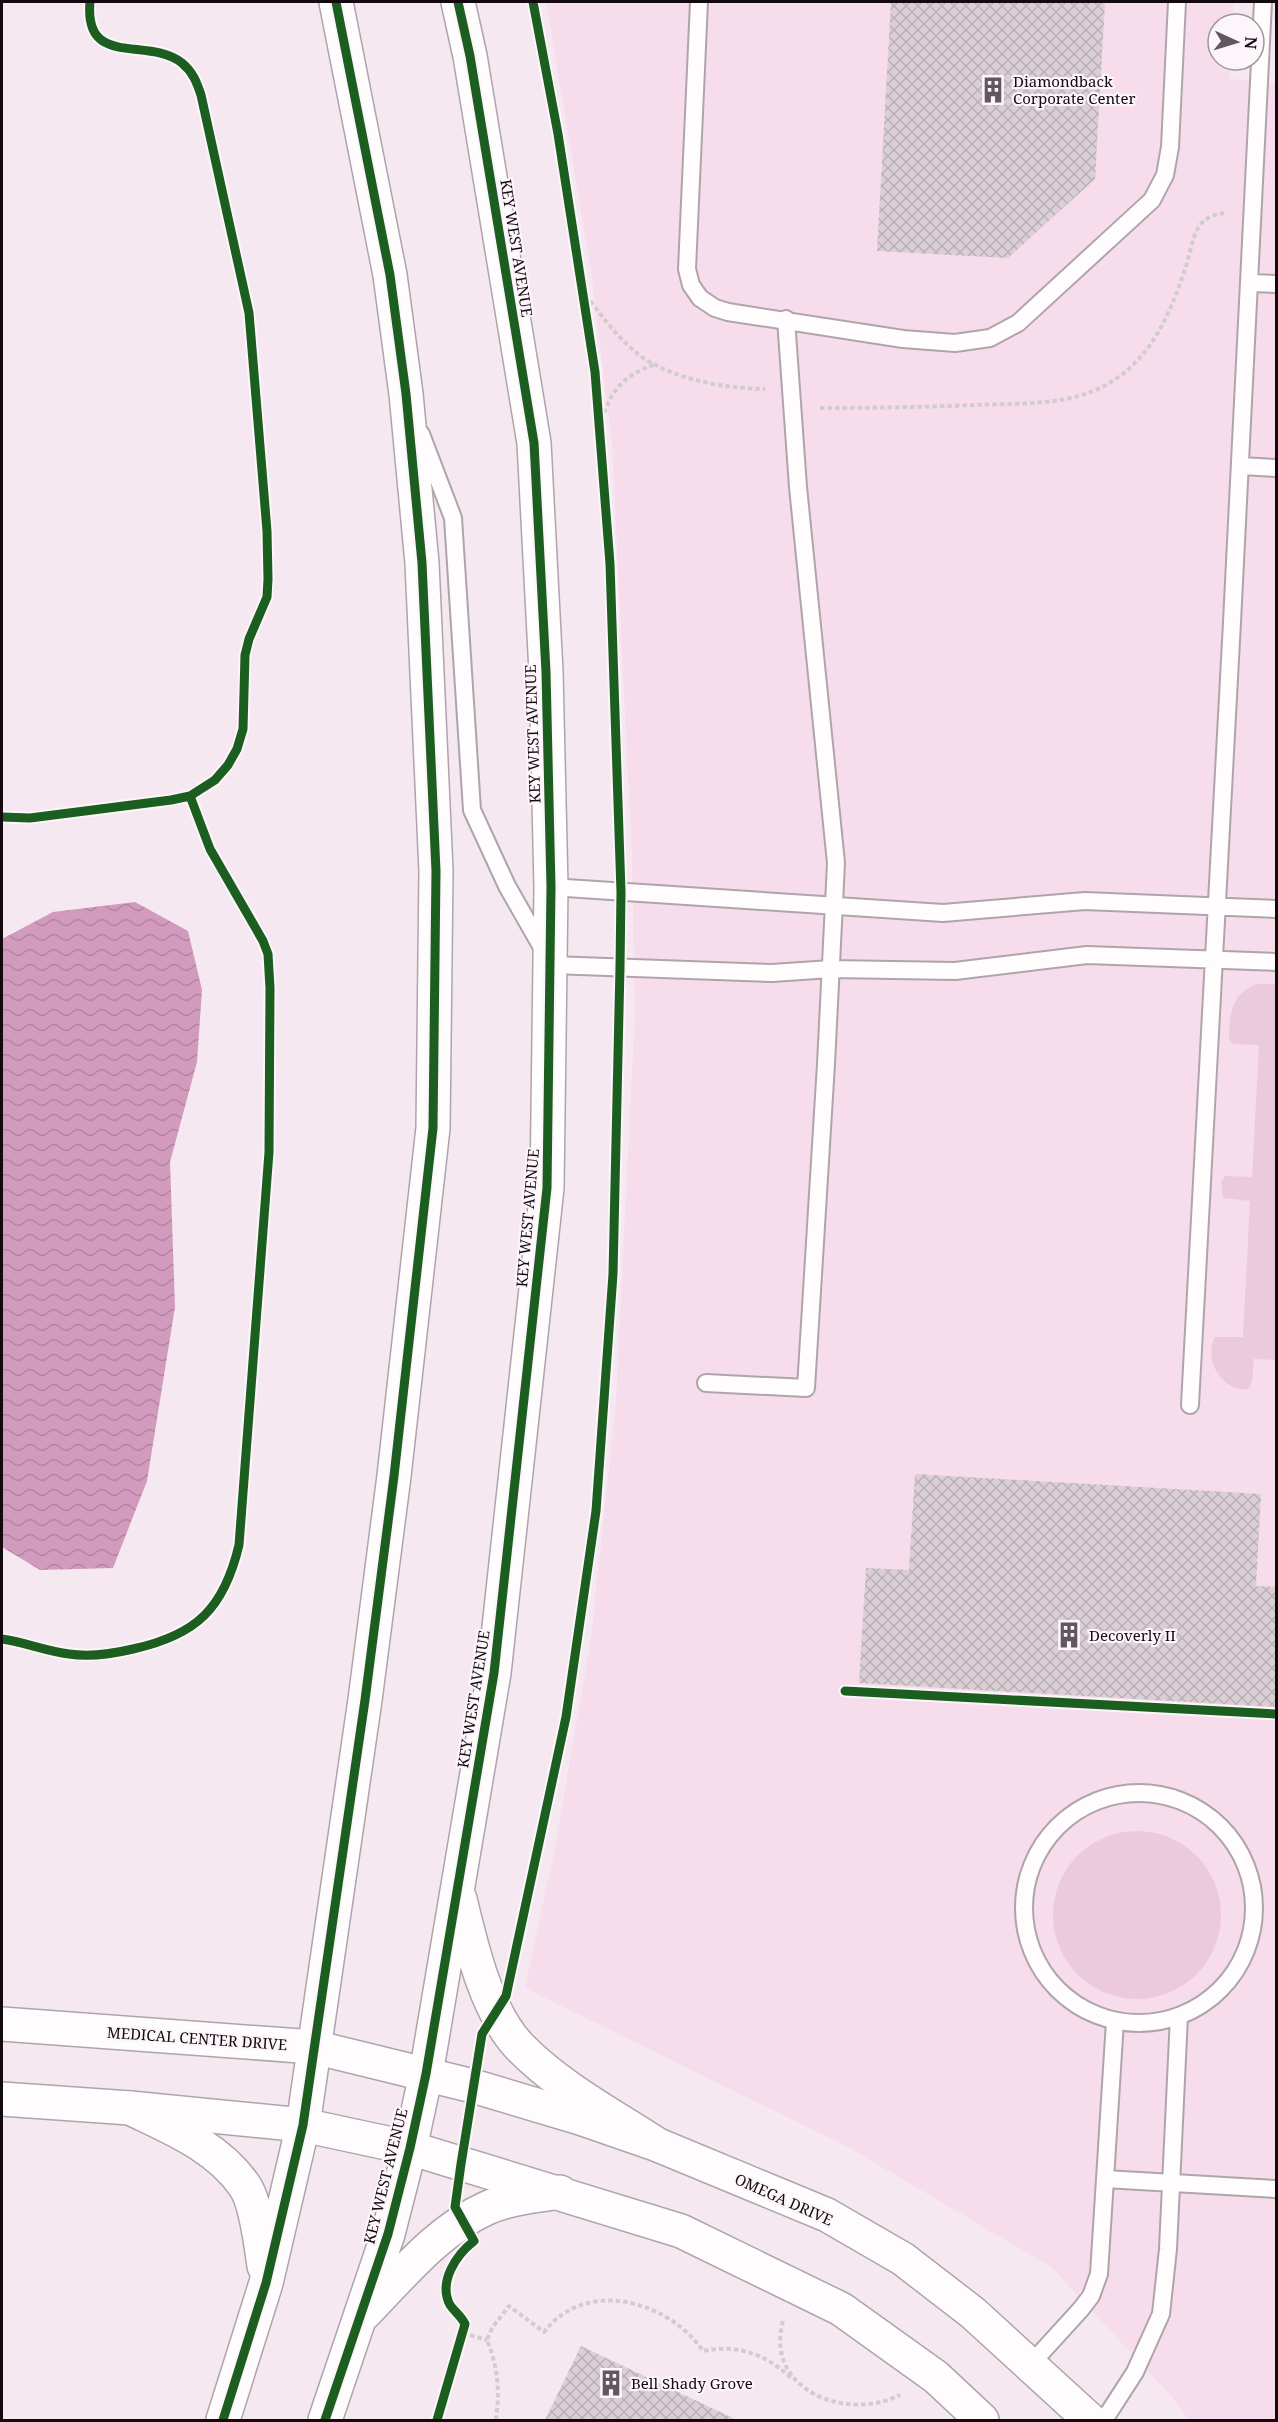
<svg xmlns="http://www.w3.org/2000/svg" width="1278" height="2422" font-family="'Noto Serif',serif">
  <defs>
    <pattern id="water-waves" width="16" height="10" patternUnits="userSpaceOnUse" patternTransform="scale(1.5)"><rect width="16" height="10" fill="#d29bbe"/><path d="M0 5q4-4 8 0t8 0" fill="none" stroke="#b384a2"/></pattern>
    <pattern id="building-cross-hatch" width="8" height="8" patternUnits="userSpaceOnUse" patternTransform="scale(1.5)"><rect width="8" height="8" fill="#dacfd5"/><path d="M0 0l8 8M0 8l8-8" fill="none" stroke="#bab0b6"/></pattern>
  </defs>
  <rect width="100%" height="100%" fill="#f5e8f0"/>
  <!-- built -->
  <path fill="#f7dcec" d="M546,2h687l-1,22h-14v36h12v19l46,3v2338h-87l-16,-22 -122,-131 -203,-120 -323,-159 29,-135 37,-214 25,-238 19,-390 -3,-152 -20,-416 -21,-172z"/>
  <!-- grass -->
  <path fill="#eccade" d="M1257,984h19v376l-22,-1 -2,23 -4,7c-26,3 -45,-29 -33,-52h28l7,-136 -27,-3 -2,-16 4,-6 27,1 7,-132 -26,-1 -4,-5c1,-25 1,-45 28,-55z
    M1053 1915a84 84 0 1 1 168 0a84 84 0 1 1-168 0Z"/>
  <!-- water -->
  <path fill="url(#water-waves)" d="M135,902l53,29 14,59 -5,72 -27,100 5,145 -28,174 -34,87 -73,2 -38,-23v-608l51,-27z"/>
  <!-- building -->
  <path fill="url(#building-cross-hatch)" d="M891,2h214l-10,177 -87,79 -131,-7z
    M915,1474l346,20 -5,92 20,1v120l-417,-24 7,-115 43,2z
    M581,2346l156,74h-192z"/>
  <g fill="none" stroke-linecap="round" stroke-linejoin="round">
    <!-- service casing -->
    <g stroke="#afa4ab" stroke-width="20">
      <path id="service" d="M699,2l-12,267 4,16 9,13 15,10 13,4 175,27 52,4 35,-5 28,-15 134,-123 13,-25 5,-28 7,-145
        M1250,283l26,1
        M421,434l32,84 19,292 35,76 45,79 220,8 59,-4 124,2 132,-16 189,7
        M1241,466l35,2
        M551,887l392,26 142,-12 191,8
        M706,1383l100,5 20,-324 10,-201 -38,-376 -12,-168
        M1190,1405c24,-468 52,-935 73,-1403
        M1024 1908a115 115 0 1 1 230 0a115 115 0 1 1-230 0Z
        M1105,2179l171,10
        M1030,2365l51,-56 10,-13 8,-22 16,-253
        M1104,2420l31,-48 26,-58 7,-65 11,-233"/>
    </g>
    <!-- tertiary casing -->
    <g stroke="#afa4ab" stroke-width="36">
      <path id="tertiary" d="M2,2024l312,23
        M2,2099l128,9 173,17"/>
    </g>
    <!-- secondary casing -->
    <g stroke="#afa4ab" stroke-width="36">
      <path id="secondary" d="M314,2047l159,39 107,32 78,27 169,70 76,44 70,54 117,107
        M303,2125l107,23 271,83 160,78 95,68 46,43"/>
    </g>
    <!-- primary casing -->
    <g stroke="#afa4ab" stroke-width="36">
      <path id="primary" d="M460,1899c11,46 26,113 60,148 39,40 92,68 138,98
        M130,2108c41,20 87,38 114,77 12,16 17,60 20,81
        M365,2313c37,-38 73,-83 122,-105 22,-10 49,-12 73,-16
        M223,2420l43,-137 37,-158 62,-425 29,-224 39,-348 3,-257 -14,-308 -16,-169 -16,-119 -54,-273
        M325,2420l63,-186 22,-86 16,-74 68,-401 53,-485 4,-301 -5,-215 -12,-229 -64,-387 -12,-54"/>
    </g>
    <!-- path -->
    <path stroke="#d1cdcf" stroke-width="4" stroke-dasharray="4.5 3" stroke-linecap="butt" d="M582,289c17,24 41,57 66,72 35,20 77,27 117,28
      M820,408c52,0 103,-1 155,-3 47,-2 102,2 142,-27 39,-27 56,-72 70,-115 4,-13 6,-33 17,-42 5,-5 14,-7 21,-8
      M599,427c12,-36 20,-49 56,-63
      M783,2321c-19,69 63,101 117,74
      M463,2333l24,7
      M496,2420c4,-29 2,-53 -9,-80l5,-12 17,-22 35,26c42,-55 125,-31 159,19 34,-7 63,3 88,27"/>
    <!-- service -->
    <use href="#service" stroke="#fefcfd" stroke-width="16"/>
    <!-- tertiary -->
    <use href="#tertiary" stroke="#fefcfd" stroke-width="33"/>
    <!-- secondary -->
    <use href="#secondary" stroke="#fefcfd" stroke-width="33"/>
    <!-- primary -->
    <use href="#primary" stroke="#fefcfd" stroke-width="33"/>
    <!-- cycleway casing -->
    <g stroke="#fcf5f9" stroke-width="13">
      <path id="cycleway" d="M2,817l28,1 141,-18 19,-4 25,-16 13,-15 9,-16 6,-20 2,-74 4,-16 18,-42 1,-18 -1,-48 -18,-218 -48,-218c-4,-12 -8,-23 -19,-32 -34,-27 -98,6 -92,-61
        M2,1639c22,3 44,12 67,15 21,3 43,0 64,-5 64,-14 91,-41 106,-104l30,-393 1,-164 -2,-34 -5,-13 -53,-92 -20,-53
        M845,1691l431,23
        M223,2420l43,-137 37,-158 62,-425 29,-224 39,-348 3,-257 -14,-308 -16,-169 -16,-119 -54,-273
        M325,2420l63,-186 22,-86 16,-74 68,-401 53,-485 4,-301 -5,-215 -12,-229 -64,-387 -12,-54
        M437,2420l28,-96c-4,-8 -10,-12 -15,-19 -12,-23 6,-50 24,-64l-19,-34 6,-43 21,-130 24,-38 60,-279 30,-206 17,-237 7,-307 1,-75 -11,-328 -15,-192 -37,-238 -25,-132"/>
    </g>
    <!-- cycleway -->
    <use href="#cycleway" stroke="#1b5e20" stroke-width="9"/>
  </g>
  <!-- icons -->
  <defs>
    <g id="building-bare" transform="scale(2.07)"><path d="M-4-6H4V6H1V3H-1V6H-4ZM-2.5-4.3h1.7v1.8h-1.7ZM.8-4.3h1.7v1.8H.8ZM-2.5-1h1.7V.8h-1.7ZM.8-1h1.7V.8H.8Z" fill="#62575e" stroke="#fcf5f9" stroke-width="2.5" paint-order="stroke"/></g>
  </defs>
  <g fill-rule="evenodd">
    <use href="#building-bare" x="993" y="90"/>
    <use href="#building-bare" x="1069" y="1635"/>
    <use href="#building-bare" x="611" y="2383"/>
  </g>
  <g text-anchor="middle" dominant-baseline="central" stroke-width="4.5" stroke-linejoin="round" paint-order="stroke">
    <!-- poi labels -->
    <g font-size="15" fill="#13090f" stroke="#fcf5f9" text-anchor="start">
      <text x="1013" y="81">Diamondback<tspan x="1013" dy="17">Corporate Center</tspan></text>
      <text x="1089" y="1635">Decoverly II</text>
      <text x="631" y="2383">Bell Shady Grove</text>
    </g>
    <!-- street labels -->
    <g font-size="15" fill="#13090f" stroke="#fcf5f9">
      <text transform="translate(517 248) rotate(81)">KEY WEST AVENUE</text>
      <text transform="translate(532 734) rotate(-92)">KEY WEST AVENUE</text>
      <text transform="translate(527 1218) rotate(-85)">KEY WEST AVENUE</text>
      <text transform="translate(473 1699) rotate(-81)">KEY WEST AVENUE</text>
      <text transform="translate(197 2038) rotate(4)">MEDICAL CENTER DRIVE</text>
      <text transform="translate(385 2176) rotate(-76)">KEY WEST AVENUE</text>
      <text transform="translate(784 2199) rotate(24)">OMEGA DRIVE</text>
    </g>
  </g>
  <!-- border -->
  <rect width="1278" height="2422" fill="none" stroke="#13090f" stroke-width="6"/>
  <!-- north arrow -->
  <g transform="translate(1236 42) rotate(94)"><circle r="28" fill="#fcf5f9" stroke="#9f979b" stroke-width="1.5"/>
  <path d="M0-4.5L10 22L0 15L-10 22Z" fill="#62575e"/>
  <text y="-9" font-size="16" font-weight="bold" text-anchor="middle" fill="#13090f">N</text>
  </g>
</svg>
